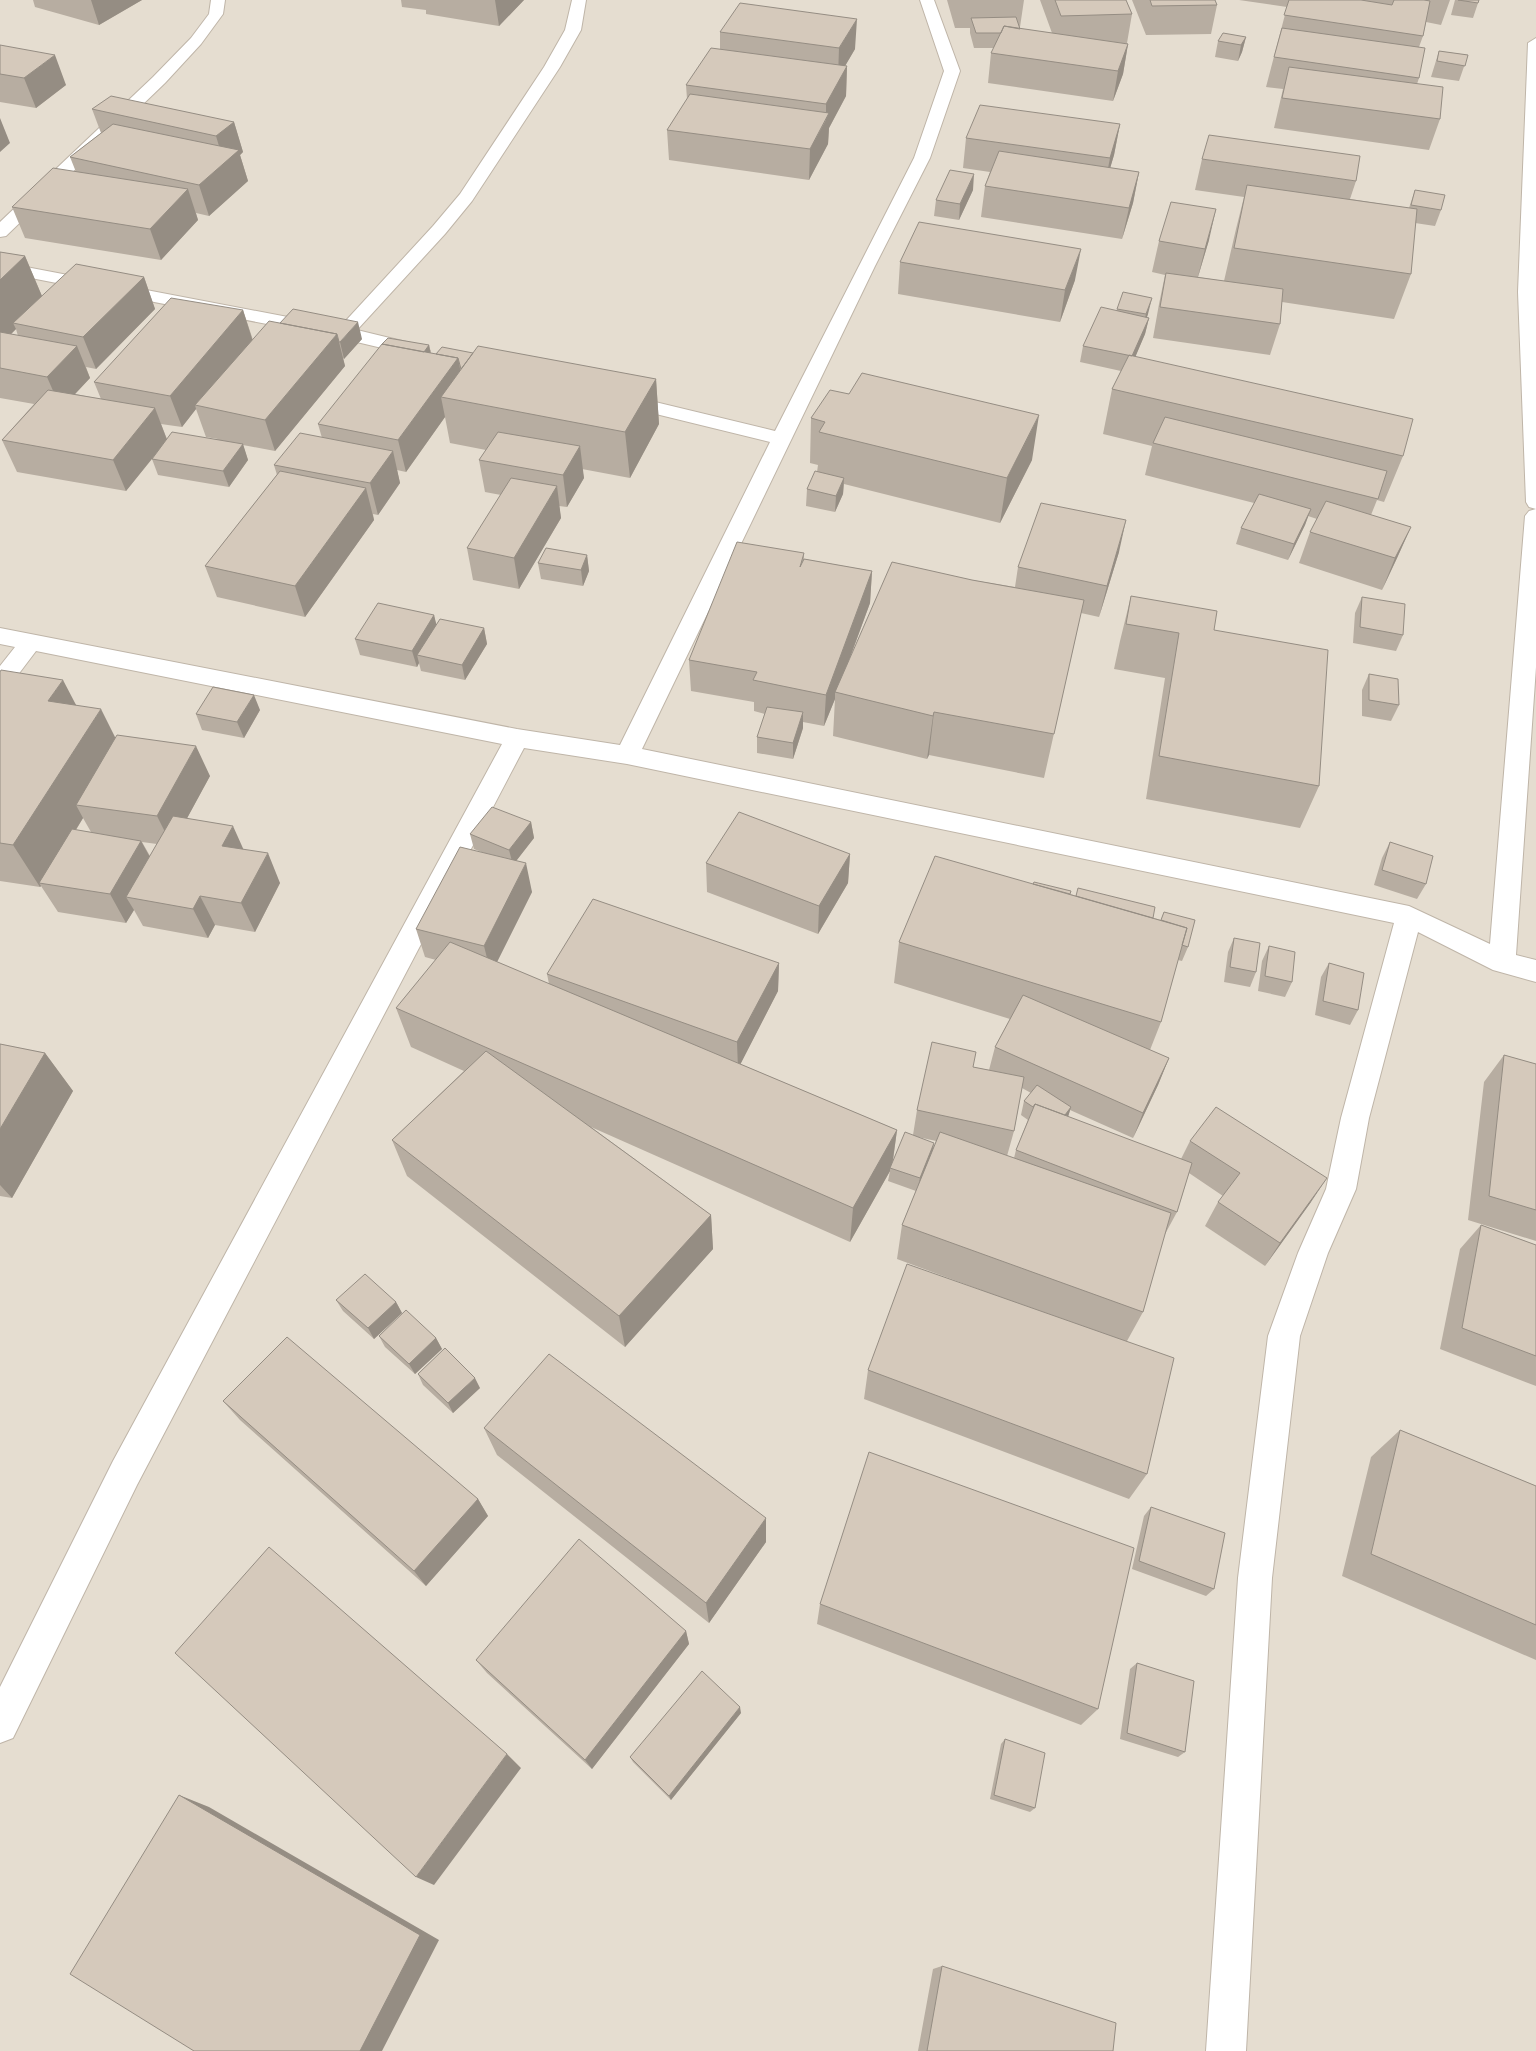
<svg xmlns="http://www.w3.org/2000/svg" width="1536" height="2051" font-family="'Golos Text',sans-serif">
  <rect width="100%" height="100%" fill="#f1ebe2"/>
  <!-- residential -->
  <path fill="#e5ddd0" d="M0,0h1536v2051h-1536z"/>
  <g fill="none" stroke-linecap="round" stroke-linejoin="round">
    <!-- minor casing -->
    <g stroke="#bfb5a8" stroke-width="2">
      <path id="minor" d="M211,0h14l-2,14 -22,30 -36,39 -159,153 -6,1v-15l153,-145 38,-39 18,-24z
        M572,0h14l-5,30 -21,37 -88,134 -27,33 -88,96 70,17 3,4 -3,4 -7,2 -76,-18 -344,-67v-10l340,65 93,-101 27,-32 84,-127 21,-37z
        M920,0h14l26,71 -30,87 -55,108 -233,483 767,157 81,38 35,-428 4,-5 7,-2v158l-20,288 20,5v22l-43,-12 -75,-38 -49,186 -13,71 -28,64 -28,83 -28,242 -26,473h-40l32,-473 30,-242 30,-83 28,-64 15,-71 53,-195 -767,-159 -103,-16 -387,737 -124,253 -13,5v-56l113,-226 389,-717 -466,-93 -28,37 -8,2v-24l15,-19 -15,-3v-16l517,101 103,16 150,-303 -155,-38 -3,-4 3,-4 7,-2 153,37 139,-273 30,-87z
        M1536,38v471l-7,-2 -3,-5 -8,-210 10,-249z"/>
    </g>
    <!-- minor -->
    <use href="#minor" fill="#fff" fill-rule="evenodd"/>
  </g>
  <!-- wall -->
  <path fill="#b7ada1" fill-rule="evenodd" d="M33,0h109l-43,25 -64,-18z
    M401,0h123l-25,26 -73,-12v-4l-24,-3z
    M947,0h77l-4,27v2l32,4 -12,-33h86l6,14 -5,29 1,1 -5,30 -10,27 -125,-18 3,-30 3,-5h-20l-4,-15v-5h-15z
    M1132,0h83l2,5 -6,29 -65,1z
    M1239,0h211l-9,25 -15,-3 -3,14 -4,11v31l-2,6 23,35 -11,31 -155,-22 9,-39 -17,-2 21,-80z
    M1455,0h24l-6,18 -22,-3z
    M720,32l135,17 -10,17h2l-1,30 -17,32 -1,16 -19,36 -140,-20 -2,-30 20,-31 -1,-14 34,-36z
    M1246,37l-4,15 -4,9 -23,-4 3,-16z
    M0,45l66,40 -30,23 -36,-6z
    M1439,51l29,4 -9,26 -28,-4z
    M92,109l142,13 9,30 -3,3 8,26 -39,35 -13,-3 2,7 -37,40 -136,-22 -13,-31 64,-35 -6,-15 31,-24z
    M1120,124l-6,31 -4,13 29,4 -6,31 -11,36 -141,-22 4,-31 5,-14 -27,-4 3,-30z
    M1202,159l154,22 -6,18 59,9 6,-18 26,20 -6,16 -20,-3 -4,51 -17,45 -112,-17 -2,22 -10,31 -117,-17 6,-34 6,-29 -13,-3 7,-31 50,-1 -11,37 26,4 12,-52 8,-32 -49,-7z
    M973,190l-14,30 -25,-4 2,-16z
    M0,252l25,4 17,40 102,-19 11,32 -59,60 -10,-2 4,11 -15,16 26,5 -7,-17 149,-72 10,30 109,-1 -18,20 -1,-1 2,8 -70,85 -32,-6 5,15 -19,27 -71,-12 -6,-16 -26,32 -109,-19 -15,-32 32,-36 -34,-6zM16,329l2,7 -7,-2zM196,409l10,28 12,2h-51l-6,-15 21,3z
    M900,262l175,18 -15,42 -162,-28z
    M1117,309l31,5 -1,3 2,1 -4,16 -10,23 268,99 -19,46 -7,-2 -6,15 40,12 -14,31 -15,32 -83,-27 11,-31 7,-13 -9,-3 -3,9 -17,35 -52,-16 5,-16 13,-25 -109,-28 7,-29 -49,-12 9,-45 9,-18 -41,-9 3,-16 33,-35z
    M429,345l2,8 5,1 37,-1 183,26 3,45 -29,54 -48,-9 2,9 -17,29 -8,-1 2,12 -42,71 -46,-9 -6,-32 34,-53 -16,-3 -6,-32 7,-10 -36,-7 -5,-26 -39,55 -9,-2 3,13 -22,32 -5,-1 1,6 -69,97 -88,-20 -12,-31 72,-91 -3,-10 48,-27 -4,-14z
    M811,418l221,42 -32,63 -156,-39 -1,10 -8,18 -29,-6 1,-17 10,-17 1,-7 -8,-2z
    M1119,552l-20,65 -18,-4 -37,165 -115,-23 -2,4 -94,-23 2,-37 -11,27 -21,-4v6l-10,31 -36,-6v-16l8,-23 -11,-3v-9l-63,-11 -2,-31 115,-107v6l68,12 -2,32 -22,60 124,-83 43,7 3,-20z
    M587,555l2,16 -6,15 -42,-7 -3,-16z
    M1131,596l83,34 105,156 -19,42 -154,-29 19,-121 -51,-9 6,-28z
    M1362,597l41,38 -7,16 -43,-8 2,-30z
    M434,615l2,10 48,3 3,16 -22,36 -44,-9 -2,-8 -2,4 -57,-12 -5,-16z
    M0,672l76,33 39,33 95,38 -23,42 56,32 37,33 -25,49 -40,-7 -7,13 -65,-12 -9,-16 -8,13 -68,-11 -17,-26 -1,1 -40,-6zM83,818l8,14 -15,-2zM142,842l15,2 -7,12z
    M1369,674l30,31 -8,16 -29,-5v-26z
    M260,710l-16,28 -42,-8 -6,-16z
    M531,822l3,16 -18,23 16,31 -35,70 52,22 -2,-10 232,-11 -1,28 -38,73 157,66 -4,31 20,-26 4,-25 56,-43 16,3 6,-23 15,-28 -116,-36 5,-41 171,-48 91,26 3,-8 24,35 -6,14 -4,-1 -17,62 -11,28 19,8 -11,27 -25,53 -63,-28 -2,7 113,42 9,-18 121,61 -46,64 -60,-40 13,-24 5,-6 -34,-23 -12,39 -13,24 -21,76 -16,29 20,133 -18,25 -265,-100 4,-29 113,-80 -84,-31 5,-34 14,-34 -28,-10 2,-10 -40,71 -259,-115 120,88 2,34 -88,98 -218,-171 -15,-36 72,-69 -53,-24 -15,-39 40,-48 -11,-3 -9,-28 68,-76 -10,-4 -4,-15zM1022,1088l9,5 -7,8 -3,14 7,5 -12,30 -2,8 -7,-2 7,-25zM918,1137l18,4 -2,6z
    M1390,842l36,42 -9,15 -43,-14 8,-27z
    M850,854l-2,29 -30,51 -111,-42 -1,-29z
    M1234,938l22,34 -6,15 -26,-5 4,-30z
    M1269,946l23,36 -7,15 -27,-6 4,-30z
    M1329,963l29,47 -8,15 -35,-10 6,-38z
    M0,1044l45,9 28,38 -61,107 -12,-2z
    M1504,1055l32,9v177l-68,-21 16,-138z
    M1481,1225l55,20v141l-96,-37 20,-100z
    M336,1300l60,2 6,11 -28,26 -31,-28z
    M379,1336l57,2 6,11 -27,25 -30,-27z
    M418,1374l62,14 -27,25 -30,-28z
    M223,1401l255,98 10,17 -62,70 -186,-166z
    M484,1428l282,114 -57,81 -212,-168z
    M1400,1430l136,56v174l-194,-84 29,-119z
    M1151,1507l63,82 -8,7 -74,-27 12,-53z
    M820,1604l278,105 -17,16 -264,-101z
    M686,1631l3,13 -97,125 -105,-96 -11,-13z
    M1137,1663l48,89 -7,5 -58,-18 10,-70z
    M741,1713l-70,87 -38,-38 -3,-5z
    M1005,1739l30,69 -5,4 -40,-13 11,-55z
    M942,1966l171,85h-195l15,-82z"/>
  <!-- shaded-wall -->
  <path fill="#958d83" d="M91,0h51l-43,25z
    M495,0h29l-25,26z
    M857,19l-2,30 -17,29 1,-30z
    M1246,37l-4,15 -4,9 3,-16z
    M1128,44l-5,30 -10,27 5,-30z
    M55,55l11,30 -30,23 -12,-30z
    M847,66l-1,30 -17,32 -1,16 -19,36 1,-31 16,-29v-16z
    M0,118l10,25 -10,9z
    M234,122l9,30 -3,3 8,26 -39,35 -10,-31 25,-22 -8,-27z
    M1120,124l-6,31 -10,34 6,-31z
    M1139,172l-6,31 -11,36 7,-31z
    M974,174l-1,16 -14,30 1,-16z
    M188,189l10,31 -37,40 -11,-31z
    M1216,209l-7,31 -12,40 8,-31z
    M1081,249l-6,31 -15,42 5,-32z
    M25,256l19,45 -31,22 3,6 -16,16v-65z
    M144,277l11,32 -59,60 -13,-32z
    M1152,298l-4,16 -6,16 4,-16z
    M243,310l10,32 -58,63 1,4 -14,18 -12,-31z
    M1149,318l-4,16 -16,38 3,-16z
    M358,322l4,17 -18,20 -4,-17z
    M337,334l8,32 -70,85 -10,-31z
    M429,345l3,16 -13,-3z
    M77,346l13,32 -29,31 -14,-32z
    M458,358l6,32 -23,7 4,20 -39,55 -8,-32z
    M656,379l3,45 -29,54 -5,-46z
    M155,408l12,32 -41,51 -13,-31z
    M1039,415l-7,45 -32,63 7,-45z
    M243,444l5,16 -19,27 -6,-16z
    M580,446l4,32 -17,29 -4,-32z
    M393,451l7,32 -22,32 -8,-32z
    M844,478l-1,16 -8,18 1,-16z
    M557,486l4,32 -42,71 -5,-31z
    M366,488l8,32 -69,97 -10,-31z
    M1311,509l-6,16 -17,35 6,-16z
    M1126,520l-7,32 -20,65 8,-31z
    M1411,527l-14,31 -15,32 13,-32z
    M587,555l2,16 -6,15 -2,-16z
    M872,571l-2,32 -33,90 -2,-1v7l-11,27 2,-31z
    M434,615l4,16 -21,24 2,8 -2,4 -5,-16z
    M484,628l3,16 -22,36 -3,-15z
    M63,680l23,44 -38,-23z
    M254,695l6,15 -16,28 -7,-16z
    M101,709l22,44 -47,52 7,13 -40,65h-4l2,3 -1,1 -27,-42z
    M803,712v16l-10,31v-16z
    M934,712l-5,43 -2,4 6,-43z
    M196,746l14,30 -38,70 -15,-30z
    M531,822l3,16 -21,27 -4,-15z
    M233,826l13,29 -24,-9z
    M141,841l16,29 -31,27 8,13 -8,13 -16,-29z
    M268,853l12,30 -25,49 -14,-29z
    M850,854l-2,29 -30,51 1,-28z
    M526,863l6,29 -41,82 -7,-28z
    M200,896l15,29 -7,13 -15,-29z
    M779,963l-1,28 -40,78 -1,-27z
    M45,1053l28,38 -61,107 -12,-13v-56z
    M1169,1058l-11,27 -25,53 10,-25z
    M1071,1107l-4,13 -9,3z
    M897,1130l-5,36 -2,2v3l-40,71 3,-34z
    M934,1143l-2,13 -15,35 3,-13z
    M1327,1178l-16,24 -46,64 15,-23z
    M711,1215l2,34 -88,98 -6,-31z
    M396,1302l6,11 -28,26 -6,-11z
    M436,1338l6,11 -27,25 -6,-10z
    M475,1378l5,10 -27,25 -5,-10z
    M478,1499l10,17 -62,70 -12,-15z
    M766,1518v24l-57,81 -3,-20z
    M686,1631l3,13 -97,125 -7,-9z
    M740,1707l1,6 -70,87 -2,-4z
    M507,1754l14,14 -87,117 -18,-8z
    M179,1795l30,12 230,133 -57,111h-22z"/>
  <!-- building -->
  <path fill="#d5c9bb" stroke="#958d83" d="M1055,0h71l6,14 -71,2z
    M1150,0h65l2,5 -65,1z
    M1289,0h72l31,5 2,-5h30l6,1 -7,35 -139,-21z
    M1458,0h21l-1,3z
    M740,3l117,16 -18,29 -119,-16z
    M1016,17l4,12 -16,-3 -3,7h-25l-5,-15z
    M1004,26l124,18 -10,27 -127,-18z
    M1282,28l143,20 -6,30 -145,-21z
    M1223,33l23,4 -5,8 -23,-4z
    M0,45l55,10 -31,23 -24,-4z
    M711,48l136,18 -21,38 -140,-19z
    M1439,51l29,4 -3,11 -28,-5z
    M1289,67l154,20 -3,32 -158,-21z
    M690,94l139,19 -19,36 -143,-19z
    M111,96l123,26 -18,14 -124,-27z
    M980,105l140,19 -10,34 -144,-20z
    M113,124l126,26 -40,35 -129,-28z
    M1209,135l151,21 -4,25 -154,-22z
    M999,151l140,21 -10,36 -144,-22z
    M53,168l135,21 -38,40 -138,-22z
    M950,170l24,4 -14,30 -24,-4z
    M1247,185l170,24 -6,65 -177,-26z
    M1415,190l30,5 -4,15 -30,-5z
    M1171,202l45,7 -11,40 -46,-8z
    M919,222l162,27 -16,41 -165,-28z
    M0,252l25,4 -25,24z
    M76,264l68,13 -61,60 -70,-14z
    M1166,273l117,16 -3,35 -120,-17z
    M1123,292l29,6 -6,16 -29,-5z
    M171,298l72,12 -73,86 -76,-14z
    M1101,307l48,11 -17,38 -49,-10z
    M293,309l65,13 -18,20h-1l-2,-8 -57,-11z
    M269,321l68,13 -72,86 -70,-15z
    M0,332l77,14 -30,31 -47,-9z
    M388,338l41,7 -5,7 -42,-8z
    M382,344l76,14 -60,82 -80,-16z
    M478,346l178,33 -31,53 -184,-35z
    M442,347l31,6 -12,16 -3,-11 -22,-4z
    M1129,355l284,64 -10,37 -291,-67z
    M862,373l177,42 -32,63 -188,-46 6,-10 -14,-4 19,-28 19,4z
    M48,390l107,18 -42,52 -111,-20z
    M1165,417l222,54 -9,28 -225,-56z
    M172,432l71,12 -20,27 -71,-12z
    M498,432l82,14 -17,29 -84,-15z
    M300,433l93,18 -23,32 -96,-18z
    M280,471l86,17 -71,98 -90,-20z
    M815,471l29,7 -8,18 -29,-7z
    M511,478l46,8 -43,72 -47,-10z
    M1259,494l52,15 -17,35 -53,-16z
    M1326,501l85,26 -16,31 -85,-26z
    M1041,503l85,17 -19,66 -89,-19z
    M737,542l67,11 -4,14 4,-8 68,12 -46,124 -73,-15 4,-8 -68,-12z
    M546,548l41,7 -6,15 -43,-7z
    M892,562l80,18 112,20 -30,134 -120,-22 -1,4 -98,-24z
    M1131,596l86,15 -3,19 114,20 -9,136 -160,-30 20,-123 -53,-9z
    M1362,597l43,7 -2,31 -43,-8z
    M378,603l56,12 -22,36 -57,-12z
    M440,619l44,9 -22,37 -45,-10z
    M1,670l62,10 -15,21 53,8 -88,136 -13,-2v-171z
    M1369,674l29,5 1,26 -30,-5z
    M213,687l41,8 -17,27 -41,-8z
    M767,707l36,5 -10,31 -36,-6z
    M117,735l79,11 -39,70 -81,-11z
    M492,807l39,15 -22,28 -39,-16z
    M739,812l111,42 -31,52 -113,-43z
    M173,816l60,10 -11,20 46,7 -27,50 -41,-7 -7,13 -67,-12z
    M72,829l69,12 -31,53 -71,-11z
    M1390,842l43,14 -7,28 -44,-14z
    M460,847l66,16 -42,83 -68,-17z
    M935,856l252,72 -26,94 -262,-80z
    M1034,882l37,9 -1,3 -37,-10z
    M1078,888l77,19 -2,11 -77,-22z
    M593,899l186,64 -42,79 -190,-68z
    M1164,912l31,8 -7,27 -6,-2 5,-17 -26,-8z
    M1234,938l26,5 -4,29 -26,-5z
    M450,942l447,188 -44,78 -457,-200z
    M1269,946l26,6 -3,30 -27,-6z
    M1329,963l35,10 -6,37 -35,-9z
    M1023,995l146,63 -26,55 -148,-66z
    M932,1042l44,10 -3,15 51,10 -10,54 -97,-21z
    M0,1044l45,9 -45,76z
    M486,1051l225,164 -92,101 -227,-176z
    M1504,1055l32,9v146l-47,-14z
    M1037,1085l34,22 -6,8 -30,-11 -2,3 -9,-6z
    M1035,1104l157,59 -15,49 -161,-62z
    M1216,1107l111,71 -47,65 -62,-41 22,-29 -50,-32z
    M905,1132l29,11 -14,35 -30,-10z
    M940,1132l231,81 -28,99 -241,-87z
    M1481,1225l55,20v111l-74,-28z
    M907,1264l267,94 -27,116 -279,-104z
    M365,1274l31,28 -28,26 -32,-28z
    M406,1310l30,28 -27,26 -30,-28z
    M287,1337l191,162 -64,72 -191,-170z
    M445,1348l30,30 -27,25 -30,-29z
    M549,1354l217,164 -60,85 -222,-175z
    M1400,1430l136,56v139l-165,-71z
    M869,1452l265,96 -36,161 -278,-105z
    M1151,1507l74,26 -11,56 -75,-28z
    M579,1539l107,92 -101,129 -109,-100z
    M269,1547l238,207 -91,123 -241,-224z
    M1137,1663l57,18 -9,71 -58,-19z
    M702,1671l38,36 -71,89 -39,-39z
    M1005,1739l40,14 -10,55 -41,-13z
    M179,1795l241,140 -60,116h-166l-124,-77z
    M942,1966l174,57 -3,28h-186z"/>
</svg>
